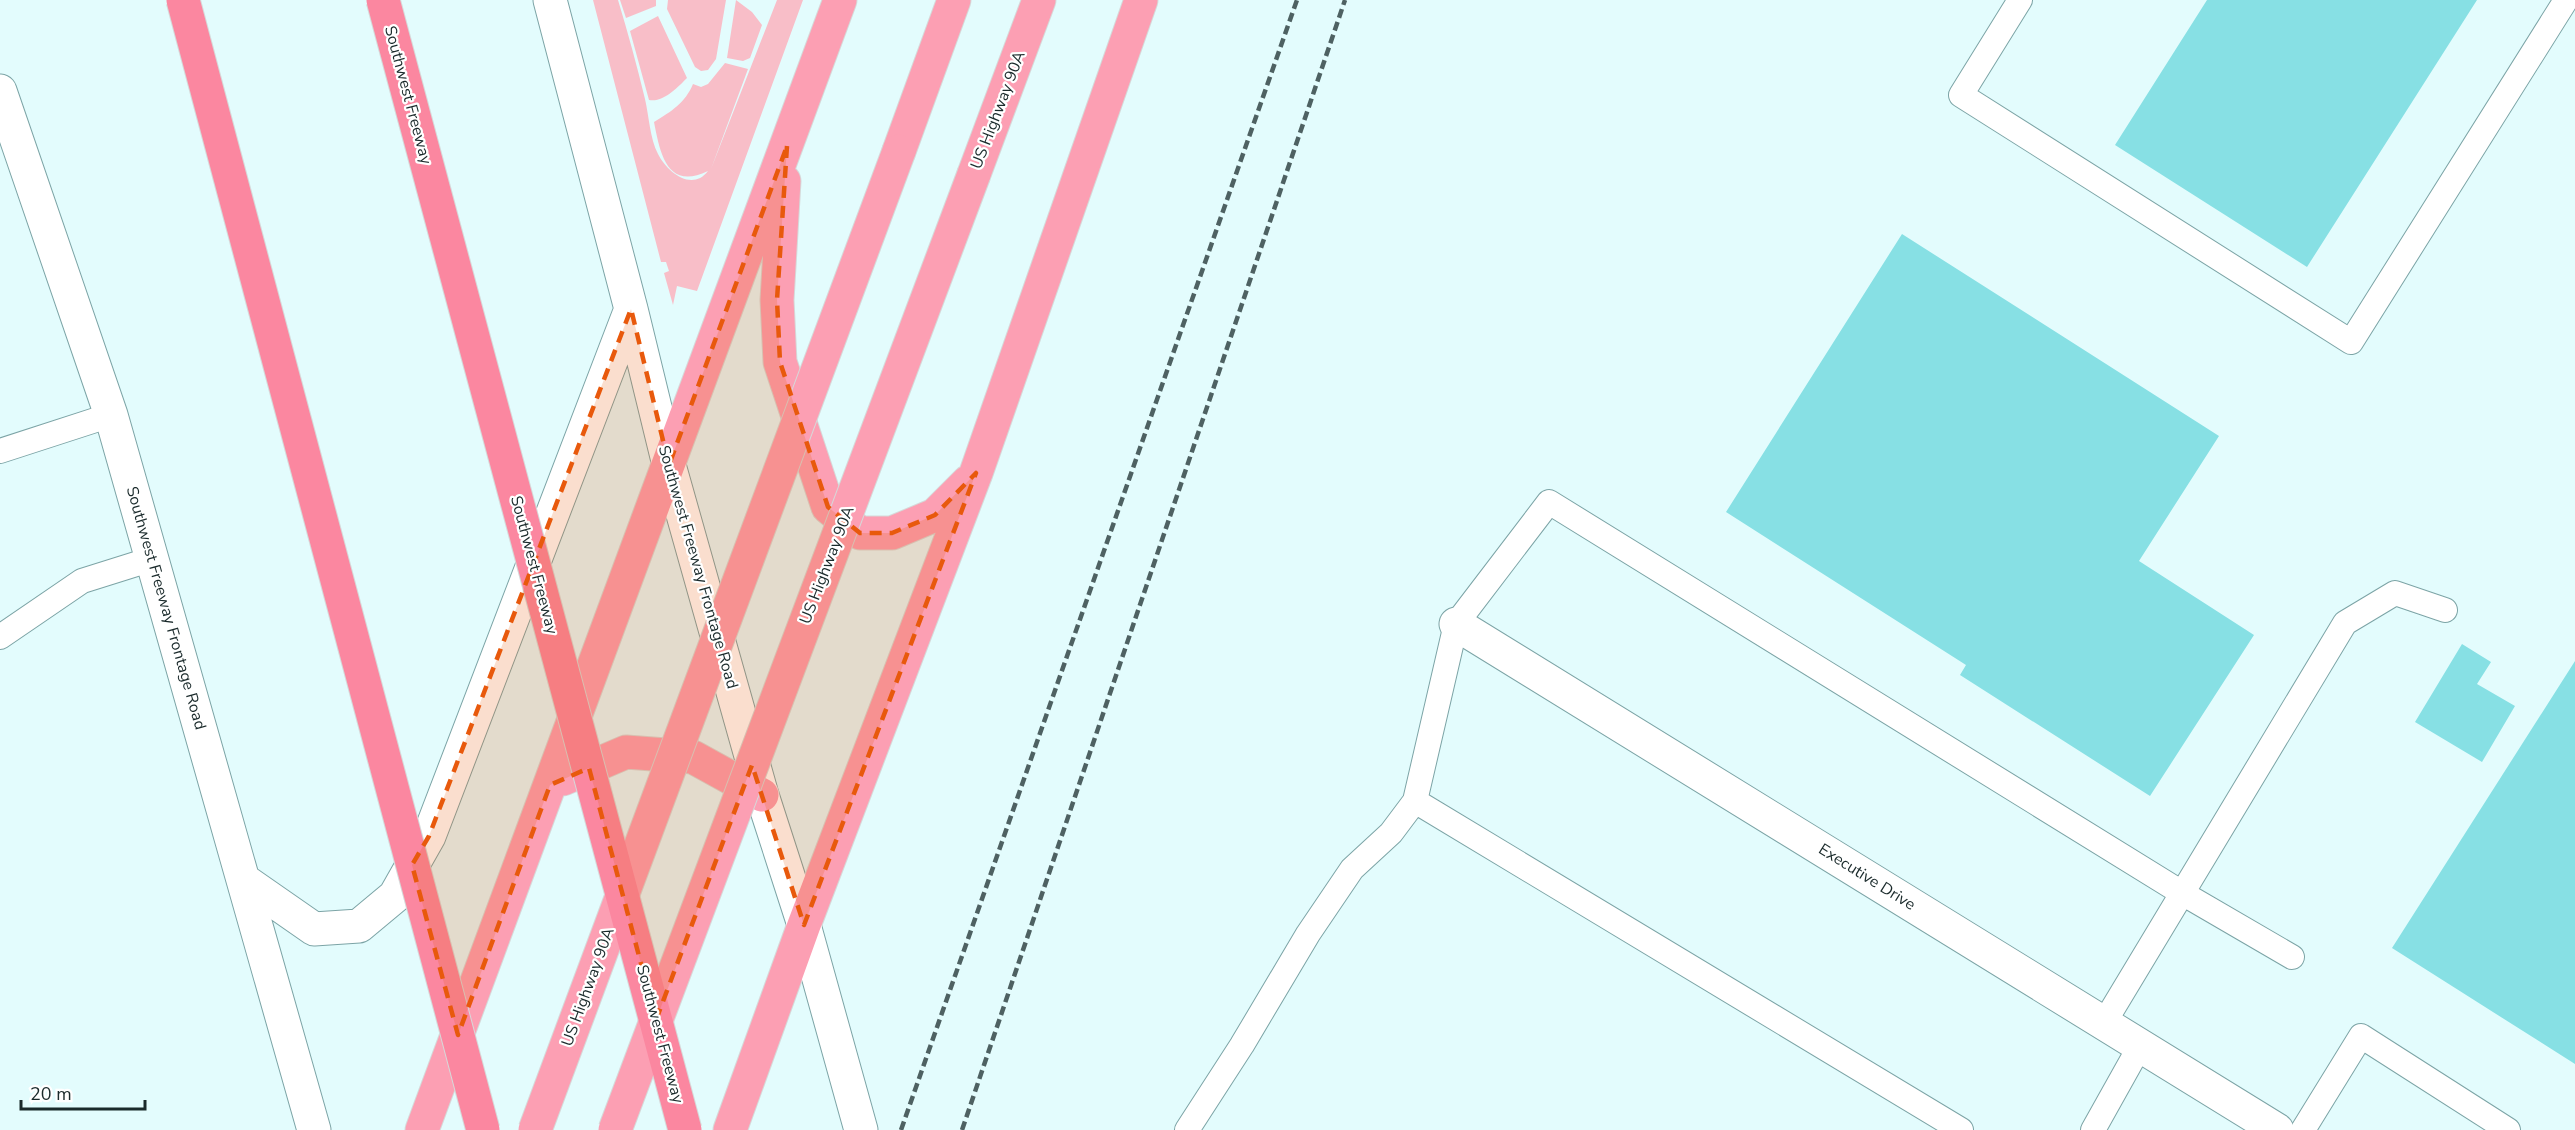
<svg xmlns="http://www.w3.org/2000/svg" width="2575" height="1130" font-family="'Nunito Sans',sans-serif">
  <rect width="100%" height="100%" fill="#e3fcfd"/>
  <!-- green -->
  <path fill="#f8bec8" d="M593,0h25c10,33 19,66 27,99 4,17 5,40 13,55 9,18 34,38 50,17 -41,20 -48,-18 -54,-49 18,-11 31,-19 39,-38l8,3 7,-3 17,-21 23,6 -37,100 66,-169h26l-106,291 -20,-5 -4,19 -9,-32 5,-2 -3,-9h-5z
    M620,0h36v6l-30,12z
    M668,0h58l-10,59 -8,11 -7,1 -6,-4 -28,-58z
    M736,0l16,12 10,13 -12,33 -7,3 -16,-3z
    M658,16l29,62c-9,9 -24,25 -38,22l-19,-69z"/>
  <!-- building -->
  <path fill="#87e0e4" d="M2207,0h270l-170,267 -192,-122z
    M1902,234l317,202 -80,125 115,74 -104,161 -190,-121 6,-10 -240,-153z
    M2462,644l29,18 -14,22 38,22 -33,56 -67,-40z
    M2575,661v403l-183,-116z"/>
  <g fill="none" stroke-linecap="round" stroke-linejoin="round">
    <!-- service casing -->
    <g stroke="#7ca4a6" stroke-width="26">
      <path id="service" d="M2020,0l-59,95 390,247 215,-342
        M0,451l111,-36
        M0,637l82,-56 70,-22
        M2104,1023l241,-400 50,-30 50,17
        M1187,1130l55,-85 66,-111 44,-65 39,-36 24,-32
        M1961,1130l-546,-329 41,-177 93,-122 633,391 110,64
        M2093,1130l47,-84
        M2303,1130l58,-94 147,94"/>
    </g>
    <!-- minor casing -->
    <g stroke="#7ca4a6" stroke-width="35">
      <path id="minor" d="M1456,624l821,506"/>
    </g>
    <!-- secondary casing -->
    <g stroke="#7ca4a6" stroke-width="35">
      <path id="secondary" d="M550,0l81,309 38,156 93,330 42,130 57,205
        M0,91l111,324 203,715
        M245,881l69,48 45,-3 36,-30 34,-60 202,-527"/>
    </g>
    <!-- trunk casing -->
    <g stroke="#d6d9d9" stroke-width="35">
      <path id="trunk" d="M899,151l55,-151
        M974,174l65,-174
        M784,181l-7,119 3,62 48,145 32,26h32l43,-18 33,-33
        M563,779l63,-27 67,5 69,38
        M422,1130l418,-1130
        M730,1130l74,-205 172,-452 165,-473"/>
    </g>
    <!-- service -->
    <use href="#service" stroke="#fff" stroke-width="24"/>
    <!-- minor -->
    <use href="#minor" stroke="#fff" stroke-width="33"/>
    <!-- secondary -->
    <use href="#secondary" stroke="#fff" stroke-width="33"/>
    <!-- trunk -->
    <use href="#trunk" stroke="#fc9fb3" stroke-width="33"/>
    <!-- rail -->
    <path stroke="#4e6162" stroke-width="4.5" stroke-dasharray="9 4.5" stroke-linecap="butt" d="M901,1130l396,-1130
      M962,1130l383,-1130"/>
    <!-- trunk-bridge casing -->
    <g stroke="#d6d9d9" stroke-width="35" stroke-linecap="butt">
      <path id="trunk-bridge" d="M535,1130l364,-979
        M615,1130l359,-956"/>
    </g>
    <!-- motorway-bridge casing -->
    <g stroke="#d6d9d9" stroke-width="35" stroke-linecap="butt">
      <path id="motorway-bridge" d="M183,0l300,1130
        M383,0l302,1130"/>
    </g>
    <!-- trunk-bridge -->
    <use href="#trunk-bridge" stroke="#fc9fb3" stroke-width="33"/>
    <!-- motorway-bridge -->
    <use href="#motorway-bridge" stroke="#fb87a0" stroke-width="33"/>
  </g>
  <!-- marked area -->
  <path fill="#e8590c" fill-opacity="0.2" stroke="#e8590c" stroke-width="4.5" stroke-dasharray="12 8" stroke-linejoin="round" d="M787,146l-10,154 3,62 48,145 32,26h32l43,-18 41,-42 -172,452 -52,-160 -96,255 -67,-252 -39,17 -92,250 -46,-170 17,-29 202,-527 38,156z"/>
  <g text-anchor="middle" dominant-baseline="central" stroke-width="4.5" stroke-linejoin="round" paint-order="stroke">
    <!-- street labels -->
    <g font-size="16" fill="#1a2a2b" stroke="#fff">
      <text transform="translate(408 95) rotate(75)">Southwest Freeway</text>
      <text transform="translate(998 110) rotate(-69)">US Highway 90A</text>
      <text transform="translate(534 565) rotate(75)">Southwest Freeway</text>
      <text transform="translate(827 565) rotate(-69)">US Highway 90A</text>
      <text transform="translate(698 567) rotate(74)">Southwest Freeway Frontage Road</text>
      <text transform="translate(166 608) rotate(74)">Southwest Freeway Frontage Road</text>
      <text transform="translate(1867 877) rotate(32)">Executive Drive</text>
      <text transform="translate(588 987) rotate(-70)">US Highway 90A</text>
      <text transform="translate(660 1034) rotate(75)">Southwest Freeway</text>
    </g>
  </g>
  <!-- scale -->
  <path d="M21 1100v9h124v-9" fill="none" stroke="#1a2a2b" stroke-width="3"/>
  <text x="30" y="1100" font-size="18" fill="#1a2a2b" stroke="#ffffff" stroke-width="4.5" paint-order="stroke">20 m</text>
</svg>
